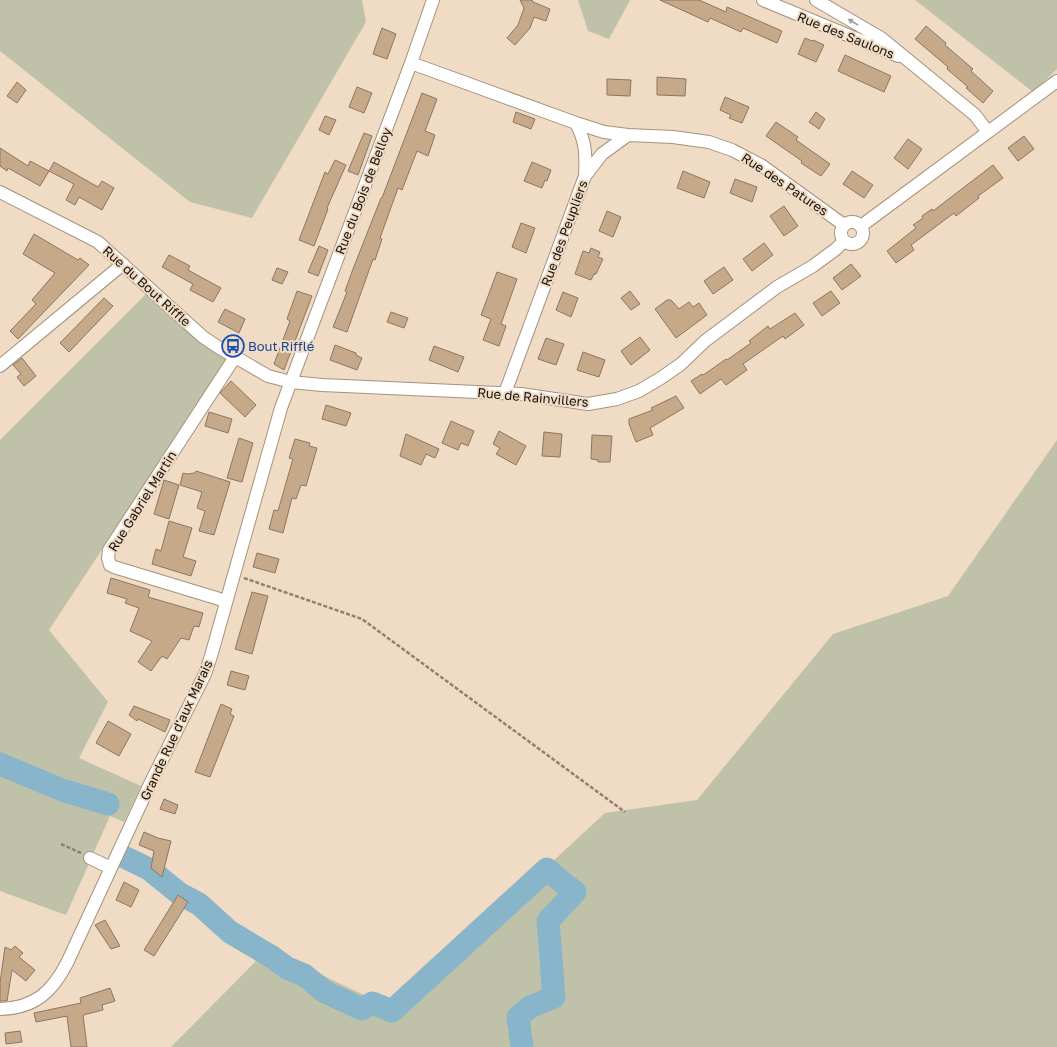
<svg xmlns="http://www.w3.org/2000/svg" width="1057" height="1047" font-family="'Golos Text',sans-serif">
  <rect width="100%" height="100%" fill="#f0dbc5"/>
  <!-- green -->
  <path fill="#bfc2a8" d="M0,0h362l4,22 -114,196 -62,-16 -190,-151z
    M578,0h52l-21,39 -21,-8z
    M915,0h142v69l-24,23z
    M146,294l81,66 -178,270 59,72 -29,56 62,28 -17,36 -14,-6 -44,99 -66,-24v-451z
    M1057,440v607h-886l97,-98 125,60 212,-196 92,-13 136,-166 115,-38z"/>
  <g fill="none" stroke-linecap="round" stroke-linejoin="round">
    <!-- river -->
    <path stroke="#88b5c9" stroke-width="23" d="M0,764l62,26 46,14
      M124,857l25,12 31,25 19,10 31,28 42,25 15,11 17,7 21,17 37,17 10,-6 20,8 155,-142 10,9 18,14 -27,29 6,76 -24,10 -12,10 4,30"/>
  </g>
  <!-- building -->
  <path fill="#c6a989" stroke="#8a7763" d="M520,0h12l1,2 17,7 -4,12 -12,-4 -4,11 -15,17 -8,-7 11,-13 6,-17z
    M660,0h39l27,12 1,-5 55,24 -5,12 -34,-15 -2,4 -31,-14 -2,4z
    M926,26l20,17 -1,2 28,24 -2,2 22,20 -10,12 -17,-15 2,-1 -21,-18 1,-2 -33,-28z
    M382,28l14,6 -9,25 -14,-5z
    M805,38l7,3 1,-1 11,5 -8,17 -18,-8z
    M845,55l46,21 -7,16 -46,-21z
    M657,77l29,2 -1,17 -28,-1z
    M607,79l24,1 -1,16 -23,-1z
    M17,82l9,8 -9,13 -10,-7z
    M357,87l15,6 -8,20 -15,-6z
    M422,93l15,6 -12,32 10,4 -7,21 -11,-5 -15,39 -4,-2 -18,50 2,1 -7,21 -2,-1 -26,73 -14,-5 14,-35 -2,-1 8,-22 28,-71h1z
    M725,97l24,10 -7,16 -13,-5 2,-3 -11,-5z
    M516,112l19,7 -4,10 -18,-7z
    M816,112l9,7 -6,10 -10,-7z
    M325,116l11,4 -7,15 -10,-5z
    M776,122l22,15 -2,3 34,24 -9,12 -20,-13 1,-2 -36,-25z
    M364,133l8,3 -14,39 -10,-4z
    M1024,136l10,13 -16,12 -10,-13z
    M908,139l14,10 -14,20 -14,-11z
    M0,148l28,18 2,-5 19,10 -9,15 -32,-18 -1,3 -7,-5z
    M335,160l11,5 -19,43 1,1 -14,37 -15,-6 26,-68 3,2z
    M54,162l44,25 4,-6 12,7 -12,22 -23,-13 -4,8 -9,-5 8,-16 -25,-13z
    M532,162l19,8 -4,11 -2,-1 -3,8 -18,-7z
    M993,165l10,13 -25,18 1,2 -23,18 -2,-3 -43,32 3,5 -18,13 -9,-12 29,-23 -3,-3 10,-7 -1,-2 10,-7 1,2z
    M683,171l27,11 -6,16 -27,-10z
    M852,171l21,14 -9,13 -21,-14z
    M735,179l22,8 -5,15 -22,-9z
    M784,206l14,20 -14,10 -14,-20z
    M607,211l14,6 -8,20 -14,-6z
    M521,223l14,5 -9,25 -14,-6z
    M34,234l44,26 2,-2 9,7 -71,74 -8,-8 26,-27 -4,-4 23,-27 -32,-19z
    M764,243l9,12 -21,16 -9,-12z
    M319,246l9,4 -10,26 -10,-4z
    M591,248l9,4 -2,5 5,2 -7,15h-2l-3,6 -16,-6 8,-23 6,2z
    M169,255l21,11 -2,4 33,18 -8,14 -23,-12 3,-6 -31,-17z
    M851,264l10,12 -19,14 -9,-12z
    M724,267l9,13 -20,14 -9,-13z
    M277,268l11,4 -6,12 -10,-4z
    M497,272l20,7 -16,45 5,2 -7,20 -16,-6 8,-21 -10,-4z
    M297,291l15,5 -28,74 -10,-6 16,-43 -3,-2z
    M630,291l10,13 -9,6 -10,-12z
    M831,291l9,12 -18,13 -9,-13z
    M563,292l15,6 -7,19 -15,-7z
    M104,298l9,8 -44,46 -9,-9z
    M667,300h4l8,9 10,-7 4,5 6,-4 8,12 -31,23 -21,-29z
    M225,309l20,10 -6,14 -21,-11z
    M391,312l17,6 -4,10 -17,-6z
    M795,313l9,12 -19,14 -2,-3 -40,28 4,6 -21,15 -5,-6 -21,15 -9,-13 11,-7 1,1 6,-4 17,-12 1,1 24,-17 -2,-2 19,-15 2,3z
    M640,337l10,13 -19,15 -10,-14z
    M546,338l18,6 -8,21 -18,-6z
    M335,345l21,8v2l6,3 -5,12 -27,-10z
    M434,346l30,11 -6,15 -29,-12z
    M583,352l22,8 -6,17 -22,-7z
    M22,358l14,18 -12,10 -7,-9 4,-3 -8,-9z
    M231,381l25,24 -11,12 -25,-24z
    M676,396l8,12 -34,20 3,7 -17,7 -7,-18v-5l24,-9 -2,-2z
    M326,405l25,8 -5,13 -24,-7z
    M209,412l23,7 -4,14 -23,-7z
    M451,421l23,10 -6,15 -7,-3 -3,7 -16,-7z
    M499,431l27,15 -10,19 -20,-11 4,-6 -7,-4z
    M544,432l18,2 -2,23 -18,-1z
    M406,434l33,15 -4,9 -9,-4 -5,11 -21,-9z
    M592,435l20,1 -2,26h-12v-2l-7,-1z
    M239,438l14,5 -11,39 -15,-4z
    M295,439l15,4 -1,3 8,2 -11,38 -5,-1 -5,14 -4,-1 -9,35 -14,-4 5,-19 4,1 14,-49 1,-3 -4,-1z
    M196,471l34,11 -16,53 -15,-4 6,-20 -8,-3 5,-16 -22,-7 3,-12 4,1 8,-1z
    M164,480l15,5 -10,34 -15,-5z
    M169,521l23,7 -9,29 13,4 -5,15 -39,-12 4,-15 5,2z
    M257,553l22,6 -4,14 -22,-6z
    M111,578l39,12 -2,7 55,16 -4,14 -5,-1 -5,14 -8,-2 -14,21 -5,-3 -11,15 -13,-9 14,-21 -22,-10 9,-23 -14,-5 2,-4 -20,-6z
    M252,592l16,4 -16,58 -17,-5z
    M231,671l18,5 -4,14 -18,-5z
    M221,704l11,5 -2,5 4,2 -24,61 -15,-5z
    M134,706l36,14 -5,12 -27,-13 -1,2 -8,-6z
    M108,721l23,13 -12,22 -23,-13z
    M164,799l14,6 -3,9 -15,-5z
    M144,832l14,6 13,3 -9,36 -11,-9 3,-17 -15,-6z
    M124,882l15,8 -8,17 -15,-7z
    M178,895l10,7 -34,54 -10,-6z
    M105,920l15,26 -9,3 -16,-24z
    M15,946l8,7 -4,4 16,13 -9,11 -14,-11 -5,31h-7v-18l5,-36 6,3z
    M110,988l5,13 -13,4 1,5 -20,5 4,32h-16l-4,-31 -31,6 -2,-9 47,-10 -1,-5z
    M20,1031l2,11 -16,2 -1,-11z"/>
  <g fill="none" stroke-linecap="round" stroke-linejoin="round">
    <!-- street casing -->
    <g stroke="#a5927d" stroke-width="14">
      <path id="street" d="M763,0l135,56
        M816,0l65,38 94,77 13,17
        M411,63l165,60c10,19 10,32 9,53l-80,217
        M576,123l28,9 24,3
        M585,176l17,-22 26,-19 45,2 36,5 23,8 29,15 83,60
        M0,192l98,50 105,95 15,10 50,29 23,6 31,3 199,9 67,10 29,-5 22,-8 22,-13 20,-14 24,-23 72,-54 36,-21 23,-17 8,-8
        M841 233a11 11 0 1 1 22 0a11 11 0 1 1-22 0Z
        M861,226l196,-145
        M0,366l123,-102
        M226,601l-112,-34 -4,-2 -2,-7 1,-8 126,-193
        M90,858l21,10
        M0,1009c35,-1 52,-17 67,-46l82,-177 56,-112 6,-18 70,-248 130,-345 22,-63"/>
    </g>
    <!-- path -->
    <path stroke="#8f8171" stroke-width="2.5" stroke-dasharray="4 2" stroke-linecap="butt" d="M244,578l118,41 263,193
      M61,844l20,9"/>
    <!-- street -->
    <use href="#street" stroke="#fff" stroke-width="12"/>
  </g>
  <!-- one-way arrows -->
  <defs><path id="oneway-solid" d="M-6-.8H1V-3.2L6.5 0L1 3.2V.8H-6Z"/></defs>
  <use fill="#a3a09d" href="#oneway-solid" transform="translate(853 22) rotate(-150)"/>
  <!-- icons -->
  <defs>
    <g id="bus-ring" transform="scale(1.15)"><circle r="9.5" fill="#f0dbc5" stroke="#1a4fb4" stroke-width="1.5"/><path d="M-5-6H5V4H4V6H2V4H-2V6H-4V4H-5ZM-3.5-4V0h7V-4ZM-3.5 1.2v1.5H-2V1.2ZM2 1.2v1.5H3.5V1.2Z" fill="#1a4fb4"/></g>
  </defs>
  <g fill-rule="evenodd">
    <use href="#bus-ring" x="233" y="346"/>
  </g>
  <g text-anchor="middle" dominant-baseline="central" stroke-width="4" stroke-linejoin="round" paint-order="stroke">
    <!-- street labels -->
    <g font-size="13" fill="#18120a" stroke="#f0dbc5">
      <text transform="translate(846 35) rotate(22)">Rue des Saulons</text>
      <text transform="translate(785 184) rotate(34)">Rue des Patures</text>
      <text transform="translate(363 191) rotate(-69)">Rue du Bois de Belloy</text>
      <text transform="translate(564 233) rotate(-70)">Rue des Peupliers</text>
      <text transform="translate(147 286) rotate(42)">Rue du Bout Riffle</text>
      <text transform="translate(533 397) rotate(5)">Rue de Rainvillers</text>
      <text transform="translate(142 501) rotate(-58)">Rue Gabriel Martin</text>
      <text transform="translate(176 730) rotate(-65)">Grande Rue d'aux Marais</text>
    </g>
    <!-- transit labels -->
    <g font-size="13" fill="#164399" stroke="#f0dbc5" text-anchor="start">
      <text x="248" y="346">Bout Rifflé</text>
    </g>
  </g>
</svg>
